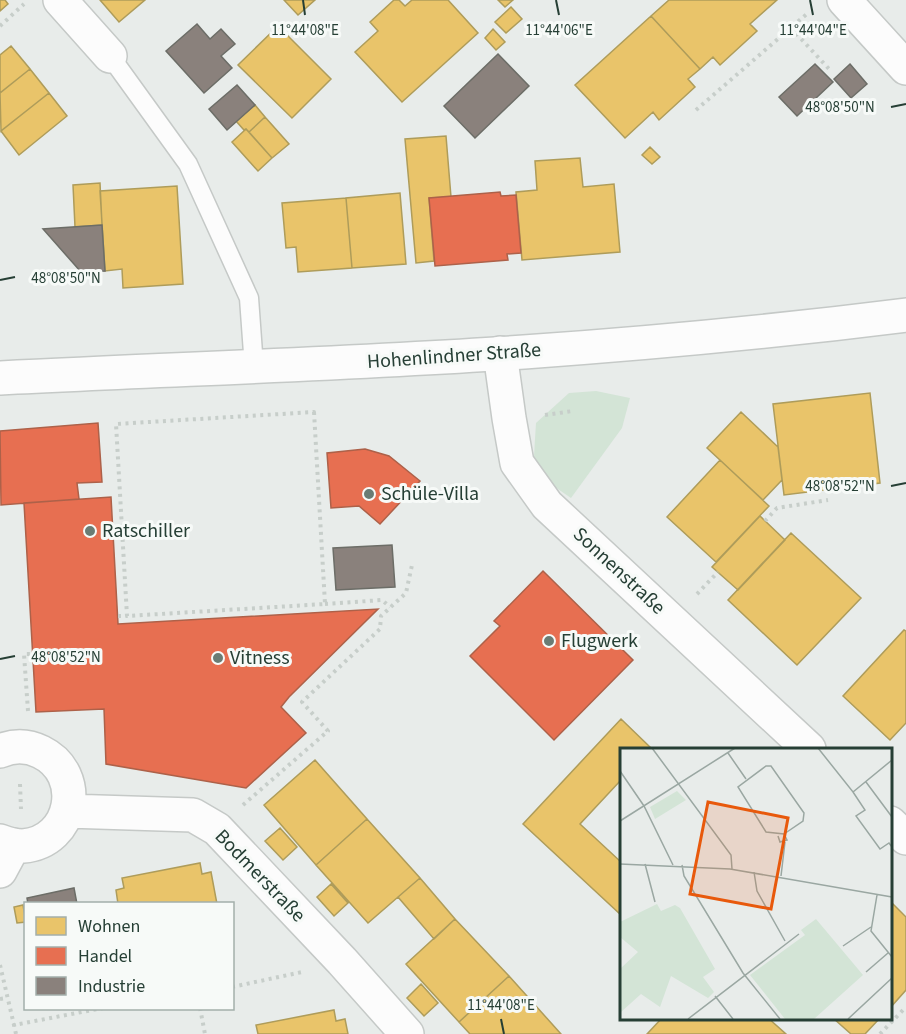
<svg xmlns="http://www.w3.org/2000/svg" width="906" height="1034" font-family="'Source Sans 3',sans-serif">
  <rect width="100%" height="100%" fill="#e8ecea"/>
  <!-- green -->
  <path fill="#d3e4d6" d="M596,391l34,7 -8,30 -51,70 -38,-26 3,-49 33,-30z"/>
  <!-- homes -->
  <path fill="#e9c46a" stroke="#ae9c5a" stroke-width="1.5" d="M0,0h5l3,4 -8,7z
    M100,0h45l-26,22z
    M284,0h31l-17,15z
    M394,0h5l6,6 7,-6h36l30,33 -76,69 -47,-50 23,-21 -8,-9z
    M498,0h15l-8,7z
    M669,0h108l-27,24 7,7 -37,34 -7,-8 -13,12 -49,-53z
    M511,7l11,12 -16,14 -11,-11z
    M651,16l49,53 -12,10 7,8 -36,33 -6,-8 -28,26 -50,-53z
    M278,26l53,53 -39,39 -54,-53z
    M493,29l12,13 -9,8 -11,-12z
    M11,46l19,23 -30,24v-38z
    M30,69l19,24 -48,38 -1,-38z
    M49,93l18,23 -48,39 -18,-24z
    M255,105l10,12 -16,15 -3,-3 -2,1 -8,-9z
    M265,117l24,27 -17,14 -23,-26z
    M246,129l26,29 -14,13 -26,-29z
    M446,136l5,61 -22,1 5,63 -18,2 -11,-124z
    M650,147l10,10 -8,7 -10,-9z
    M580,158l3,29 31,-3 6,68 -98,8 -6,-68 21,-2 -2,-29z
    M100,183l2,42 -27,2 -2,-42z
    M177,186l6,98 -60,4 -1,-19 -17,2 -5,-80z
    M400,193l6,71 -54,4 -6,-70z
    M346,198l6,70 -54,4 -2,-25 -10,1 -4,-45z
    M870,393l10,90 -96,12 -11,-91z
    M741,412l37,35 4,33 -19,20 -56,-52z
    M720,460l49,46 -53,56 -49,-45z
    M760,516l25,24 -47,50 -26,-23z
    M791,533l70,65 -64,67 -69,-65z
    M904,630l2,1v92l-16,17 -47,-44z
    M621,719l30,29 -1,1h-29v31l-41,44 41,38v53l-98,-91z
    M315,760l52,59 -51,46 -52,-60z
    M367,819l53,59 -52,45 -52,-58z
    M280,828l17,19 -14,13 -18,-19z
    M200,863l2,11 9,-2 6,32h-99l-2,-14 8,-2 -2,-10z
    M420,878l35,41 -21,20 -36,-42z
    M331,884l17,19 -14,13 -17,-19z
    M890,901l16,16v73l-16,18z
    M23,905l3,17 -9,1 -3,-16z
    M455,919l54,57 -50,46 -53,-58z
    M509,976l52,58h-91l-11,-12z
    M421,984l17,19 -14,13 -17,-18z
    M334,1010l2,11 9,-2 3,15h-90l-2,-9z
    M662,1018h106l18,16h-139z
    M833,1018h47l-15,16h-14z"/>
  <!-- shops -->
  <path fill="#e76f51" stroke="#ad6149" stroke-width="1.5" d="M500,192l1,4 15,-1 5,58 -14,1 1,6 -73,6 -6,-68z
    M98,423l4,59 -25,1 2,16 -78,6 -1,-74z
    M365,449l24,7 31,25 -40,43 -21,-18 -28,2 -4,-55z
    M111,497l7,127 260,-15 -89,88 -8,10 25,26 -60,55 -140,-24 -2,-55 -68,3 -12,-209z
    M543,571l90,89 -79,80 -84,-84 30,-30 -6,-5z"/>
  <!-- industry -->
  <path fill="#8a817c" stroke="#6c6d67" stroke-width="1.5" d="M197,24l13,15 11,-10 14,15 -14,12 11,12 -28,25 -38,-42z
    M498,54l31,32 -54,52 -31,-32z
    M815,64l18,18 -36,34 -18,-19z
    M850,64l17,20 -16,14 -17,-19z
    M237,85l18,20 -28,25 -18,-21z
    M102,225l3,46 -24,1 -38,-43z
    M392,545l3,42 -59,3 -3,-42z
    M74,888l3,16h-49l-1,-6z"/>
  <g fill="none" stroke-linecap="round" stroke-linejoin="round">
    <!-- service casing -->
    <g stroke="#c5c9c7" stroke-width="21">
      <path id="service" d="M110,56l78,108 61,134 5,69"/>
    </g>
    <!-- minor casing -->
    <g stroke="#c5c9c7" stroke-width="36">
      <path id="minor" d="M60,0l50,56
        M844,0l62,68
        M500,353l9,65 8,45 30,42 262,244
        M0,751c14,-6 27,-6 41,1 45,22 33,90 -18,94 -8,0 -15,-2 -23,-5
        M67,811l126,4 24,14 125,132 65,73
        M890,823l16,15
        M0,871l14,-26"/>
    </g>
    <!-- tertiary casing -->
    <g stroke="#c5c9c7" stroke-width="36">
      <path id="tertiary" d="M0,378c175,-9 350,-14 524,-26 128,-9 255,-21 382,-37"/>
    </g>
    <!-- path -->
    <path stroke="#c7ceca" stroke-width="4" stroke-dasharray="3 4.5" stroke-linecap="butt" d="M0,26l24,-22
      M791,28l38,41
      M696,110l113,-98
      M314,412l11,192 -198,12 -11,-192z
      M545,415l28,-4
      M765,521l12,-13 51,-8
      M697,594l21,-22
      M325,604l57,-4 8,7
      M118,616h9
      M28,711l-4,-57h8
      M20,784l1,25
      M243,805l85,-74 -26,-29 78,-73 1,-13 25,-23 6,-28
      M0,965l14,60
      M232,987l70,-15
      M0,999l7,-1
      M200,1008l5,26
      M16,1034l-2,-9 89,-17
      M880,1034l26,-27"/>
    <!-- service -->
    <use href="#service" stroke="#fcfcfc" stroke-width="18"/>
    <!-- minor -->
    <use href="#minor" stroke="#fcfcfc" stroke-width="33"/>
    <!-- tertiary -->
    <use href="#tertiary" stroke="#fcfcfc" stroke-width="33"/>
  </g>
  <!-- ticks -->
  <path fill="none" stroke="#263f35" stroke-width="2" d="M303,0l2,15M556,0l3,15M810,0l3,15M891,107l15,-3M0,280l15,-3M891,486l15,-3M0,659l15,-3M501,1019l3,15"/>
  <!-- markers -->
  <g fill="#6a7c74" stroke="#f7faf8" stroke-width="2">
    <circle cx="369" cy="494" r="6"/>
    <circle cx="90" cy="531" r="6"/>
    <circle cx="549" cy="641" r="6"/>
    <circle cx="218" cy="658" r="6"/>
  </g>
  <g text-anchor="middle" dominant-baseline="central" stroke-width="6" stroke-linejoin="round" paint-order="stroke">
    <!-- street labels -->
    <g font-size="20" fill="#263f35" stroke="#f7faf8">
      <text transform="translate(454 356) rotate(-4)">Hohenlindner Straße</text>
      <text transform="translate(619 571) rotate(43)">Sonnenstraße</text>
      <text transform="translate(260 876) rotate(46)">Bodmerstraße</text>
    </g>
    <!-- poi labels -->
    <g font-size="20" fill="#263f35" stroke="#f7faf8" text-anchor="start">
      <text x="381" y="494">Schüle-Villa</text>
      <text x="102" y="531">Ratschiller</text>
      <text x="561" y="641">Flugwerk</text>
      <text x="230" y="658">Vitness</text>
    </g>
  </g>
  <!-- overview -->
  <g transform="translate(620 748)">
    <rect width="272" height="272" fill="#e8ecea"/>
    <path d="M57,43l9,9 -31,19 -5,-12zM37,156l4,7 14,-6 5,3 35,61 -12,8 11,15 -6,6 -37,-22 -11,31 -19,-13 -20,18 -1,-43 18,-17 -18,-15v-15zM196,171l47,56 -49,44h-29l-35,-44 55,-40 -4,-5z" fill="#d3e4d6"/>
    <path fill="none" stroke="#9aa7a2" stroke-width="1.5" d="M32,0l79,107 1,14M198,0l35,44 39,-32M108,5l18,26M0,23l24,35 29,59M246,34l26,35M233,44l12,18 -9,6 24,33 9,-6 3,4M0,73l115,-73M158,88l2,6 7,-2 -3,-6 -18,-2 -28,-45 28,-21h5l33,47 -1,8 -19,13M0,116l110,5 162,28M25,116l10,38M62,117l2,11 59,97 37,46M134,124l3,19 28,50M161,128l4,-34M257,147l-6,36 21,26M223,198l28,-19M246,224l22,-19M95,248l18,23M68,271l111,-85M228,271l44,-41"/>
    <path fill="#e8590c" fill-opacity="0.15" stroke="#e8590c" stroke-width="3" d="M88,54l80,16 -17,91 -81,-15z"/>
    <rect width="272" height="272" fill="none" stroke="#263f35" stroke-width="3"/>
  </g>
  <g font-size="15" text-anchor="middle" fill="#263f35" stroke="#f7faf8" stroke-width="6" stroke-linejoin="round" paint-order="stroke">
    <text x="305" y="35">11°44'08"E</text>
    <text x="559" y="35">11°44'06"E</text>
    <text x="813" y="35">11°44'04"E</text>
    <text x="840" y="112">48°08'50"N</text>
    <text x="66" y="283">48°08'50"N</text>
    <text x="840" y="491">48°08'52"N</text>
    <text x="66" y="662">48°08'52"N</text>
    <text x="501" y="1010">11°44'08"E</text>
  </g>
  <!-- legend -->
  <rect x="24" y="902" width="210" height="108" fill="#f7faf8" stroke="#a3afaa" stroke-width="1.5"/>
  <rect x="36" y="917" width="30" height="18" fill="#e9c46a" stroke="#a3afaa" stroke-width="1.5"/>
  <text x="78" y="932" font-size="18" fill="#263f35">Wohnen</text>
  <rect x="36" y="947" width="30" height="18" fill="#e76f51" stroke="#a3afaa" stroke-width="1.5"/>
  <text x="78" y="962" font-size="18" fill="#263f35">Handel</text>
  <rect x="36" y="977" width="30" height="18" fill="#8a817c" stroke="#a3afaa" stroke-width="1.5"/>
  <text x="78" y="992" font-size="18" fill="#263f35">Industrie</text>
</svg>
